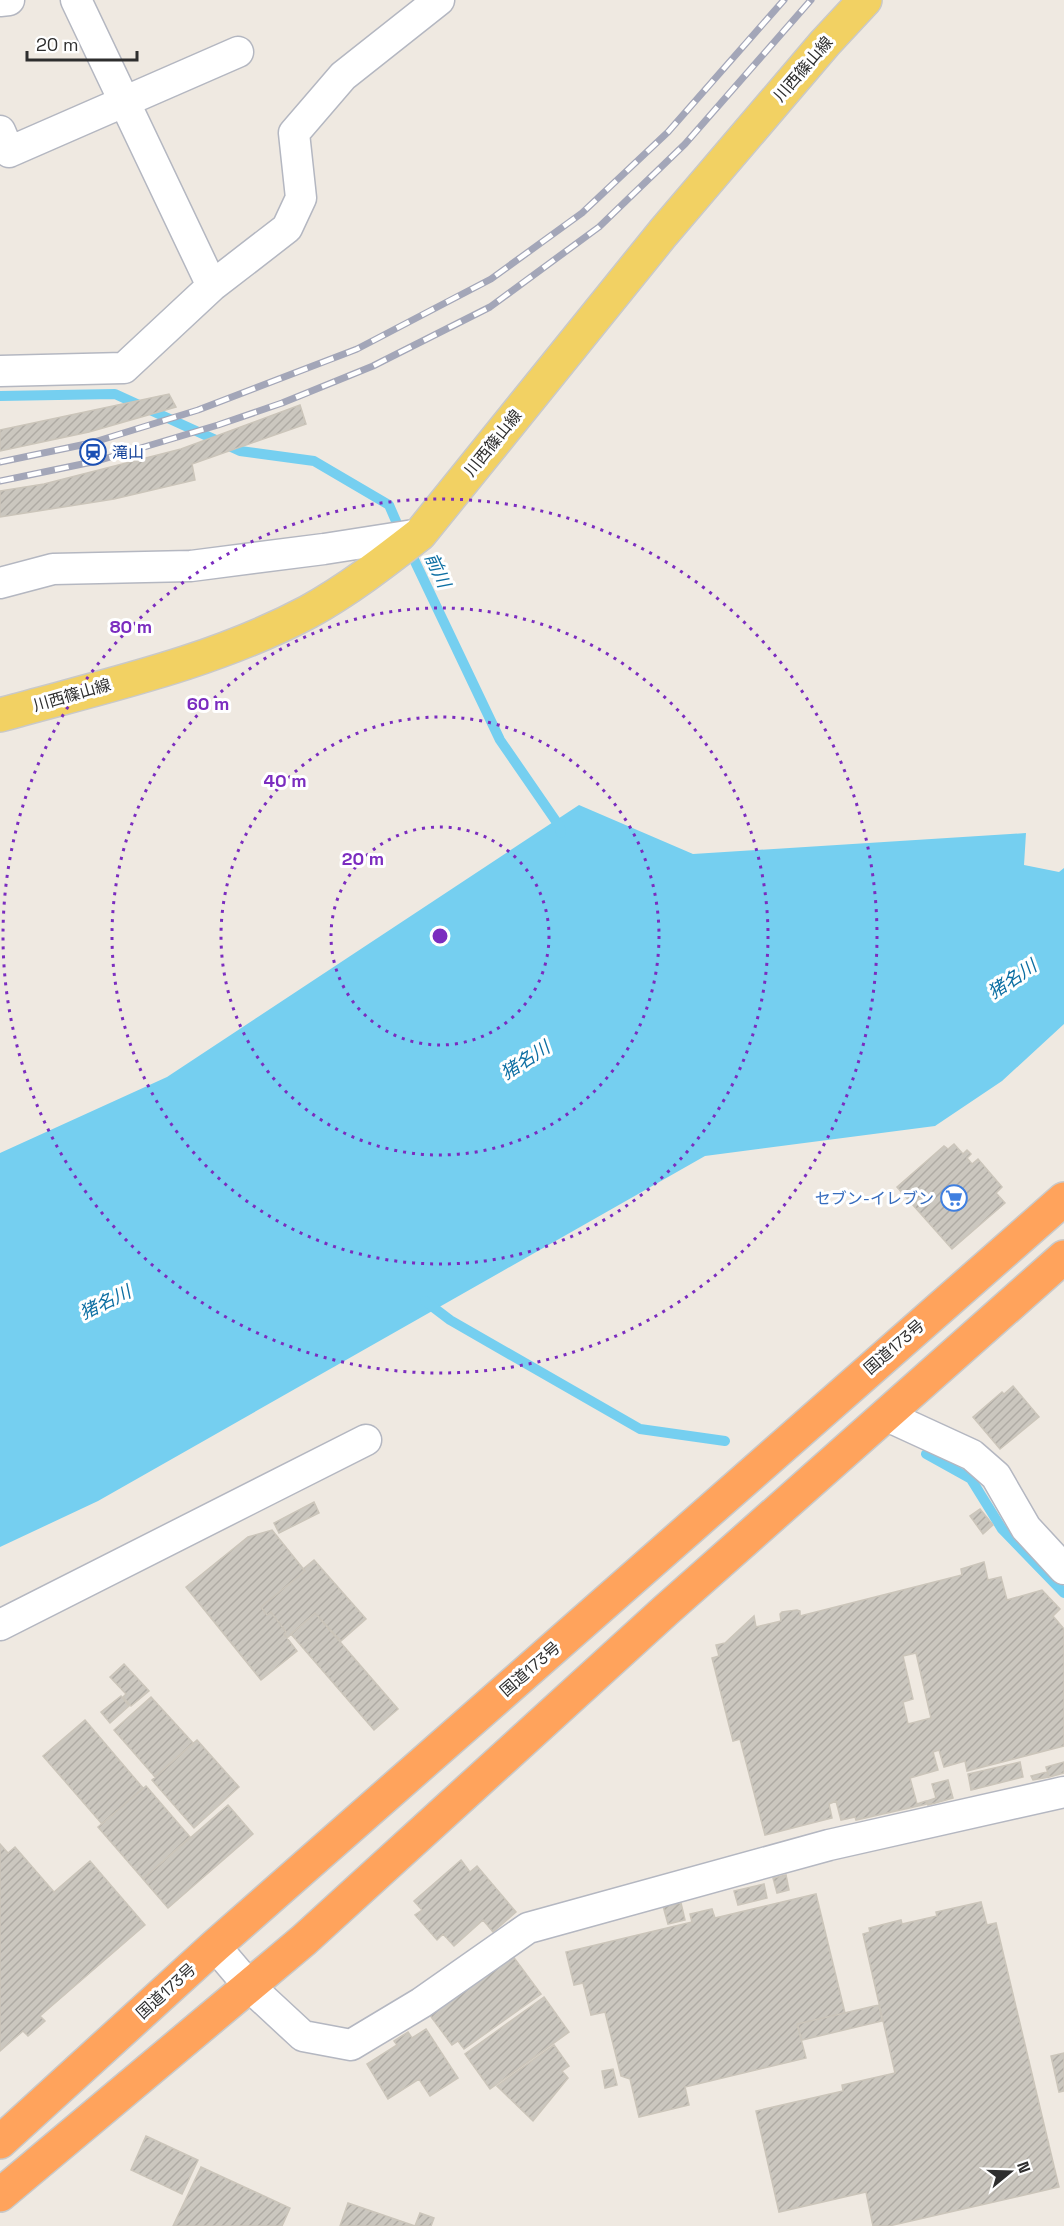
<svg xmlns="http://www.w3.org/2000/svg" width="1064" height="2226" font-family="'Space Grotesk','Noto Sans JP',sans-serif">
  <defs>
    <pattern id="building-hatch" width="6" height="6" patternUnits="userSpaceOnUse" patternTransform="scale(1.5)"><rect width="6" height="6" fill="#cbc7bf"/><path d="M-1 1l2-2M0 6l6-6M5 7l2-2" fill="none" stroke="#afaba4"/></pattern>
  </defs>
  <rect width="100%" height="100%" fill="#efe9e1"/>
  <!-- water -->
  <path fill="#75cff0" d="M579,805l114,49 333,-21 -2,32 35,7 5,-4v156l-62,57 -67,45 -230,30 -607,345 -98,46v-394l167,-76z"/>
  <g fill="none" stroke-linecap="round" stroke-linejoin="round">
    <!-- stream -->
    <path stroke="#75cff0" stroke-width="10" d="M0,396l115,-2 125,57 74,10 75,44 13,30
      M409,549l91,191 60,87 1,6
      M425,1301l25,19 190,109 85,12
      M926,1454l45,25 31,50 62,64"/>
  </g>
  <!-- building -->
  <path fill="url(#building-hatch)" stroke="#cbc5ba" stroke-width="1.5" fill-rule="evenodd" d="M169,394l7,13 -87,25 -89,19v-21z
    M300,405l6,19 -114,40 3,16 -81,19 -114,18v-26l44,-7 137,-35z
    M954,1144l9,10 4,-4 4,4 -4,4 5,6 6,-5 24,28 -6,6 9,10 -53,46 -55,-62 47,-41 4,3z
    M1013,1386l26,31 -39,32 -27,-32 29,-25 2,2z
    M314,1502l5,11 -40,20 -5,-10z
    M980,1509l13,16 -10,9 -13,-18z
    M272,1530l33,41 -44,36 6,8 4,-3 15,20 -2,2 13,17 -36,29 -75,-93 62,-50z
    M314,1560l52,59 -25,22 -26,-28 -28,25 -3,-4 2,-2 -15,-20 -4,3 -6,-8 44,-36 -2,-2z
    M984,1562l4,18 13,-3 6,23 35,-10 18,19 -7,7 11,13v117l-97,25 -2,-10 -21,6 -5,-17 -6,2 5,18 -28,8 7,26 9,-3 1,3 -71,16 -1,-3 -14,3 -5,-19 -7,3 3,14 -67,17 -25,-96 -7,2 -21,-83 7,-2 -3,-11 9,-2 29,-27 2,11 25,-6 -1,-7 2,-2 15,-2 3,1v5l162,-41 -1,-6zM916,1653l15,65 -23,6 -5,-22 10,-3 -10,-43z
    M315,1613l83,96 -24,21 -83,-96z
    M124,1664l25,27 -18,15 -8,-9 3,-3 -16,-17z
    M121,1696l8,10 -19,17 -9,-11z
    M151,1697l42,46 -38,34 -41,-47z
    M85,1720l58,68 -41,36 -59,-68z
    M197,1740l42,47 -45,41 -42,-48z
    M1020,1762l3,15 -52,13 -3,-16z
    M1064,1762v11l-15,4 -3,-10z
    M1047,1772l2,5 -16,3 -2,-4z
    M948,1780l5,18 -25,7 -1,-4 9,-3 -4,-14z
    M146,1786l44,51 -47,42 -45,-52z
    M228,1805l25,29 -85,74 -25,-29z
    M0,1844l8,9 7,-6 39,45 36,-31 55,64 -105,91 5,5 -17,15 -5,-5 -23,20z
    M461,1860l9,12 7,-6 39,46 -23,20 -10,-12 -29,26 -11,-12 -6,6 -22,-25 7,-5 -8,-9z
    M786,1875l3,15 -12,3 -4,-15z
    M764,1884l3,14 -29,7 -4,-14z
    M816,1894l29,119 -48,11 9,34 -121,29 4,18 -50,12 -9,-38 -9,-3 -16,-64 -14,3 -8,-32 -9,2 -8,-33 126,-30 -2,-8 22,-5 3,9z
    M981,1902l6,23 9,-2 63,264 -170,39h-16l-7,-34 -87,20 -23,-101 87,-20 -1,-6 53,-12 -32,-139 7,-2 -1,-4 32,-8 1,4 35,-8 -1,-4z
    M681,1903l4,17 -17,4 -5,-18z
    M509,1951l32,43 -77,55 -6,-8 -6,4 -26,-35z
    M544,1997l25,35 -79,57 -25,-35z
    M879,2005l3,16 -80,19 -5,-16z
    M426,2029l32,49 -28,18 -11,-17 -31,20 -21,-35 30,-19 -3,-4 14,-9 4,6z
    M554,2045l15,21 -7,5 6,7 -35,43 -36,-35z
    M1064,2053v38l-5,1 -8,-36z
    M613,2069l4,16 -12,3 -3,-17z
    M146,2136l52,24 -16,34 -51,-24z
    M201,2167l89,41 -8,18h-109z
    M348,2203l67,23h-75z
    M420,2213l14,5 -3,8h-16z"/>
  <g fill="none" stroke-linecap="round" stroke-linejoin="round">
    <!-- street casing -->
    <g stroke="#b4b7c1" stroke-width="33">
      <path id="street" d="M76,0l136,286
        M0,1l9,-1
        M0,131l9,21 229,-100
        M0,371l124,-3 88,-82 75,-58 14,-30 -7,-65 49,-57 96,-76
        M0,583l53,-14 138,-3 133,-17 96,-15
        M885,1415l87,40 24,21 30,52 38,41
        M0,1625l366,-185
        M215,1946l34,40 54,50 48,9 70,-42 107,-75 301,-83 235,-53"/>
    </g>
    <!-- primary casing -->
    <g stroke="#c9c9c9" stroke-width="36">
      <path id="primary" d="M0,715c104,-29 212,-52 308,-103 40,-22 76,-50 112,-78l243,-301 162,-190 40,-43"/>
    </g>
    <!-- highway casing -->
    <g stroke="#c9c9c9" stroke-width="36">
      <path id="highway" d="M0,2142l215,-196 849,-747
        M0,2195l304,-255 361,-329 399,-354"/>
    </g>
    <!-- street -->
    <use href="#street" stroke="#fff" stroke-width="30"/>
    <!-- primary -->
    <use href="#primary" stroke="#f2d163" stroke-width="33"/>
    <!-- highway -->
    <use href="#highway" stroke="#ffa35c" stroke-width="33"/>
    <!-- rail casing -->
    <g stroke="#a3a6b8" stroke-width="7">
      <path id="rail" d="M0,462l91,-19 107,-33 159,-61 134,-70 91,-66 86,-81 116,-132
        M0,481l97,-20 121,-36 64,-22 91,-37 117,-59 109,-80 86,-83 126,-144"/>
    </g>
    <!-- rail -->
    <use href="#rail" stroke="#fff" stroke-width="4.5" stroke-dasharray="14" stroke-linecap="butt"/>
  </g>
  <!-- distance rings -->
  <g fill="none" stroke="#7b2cbf" stroke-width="3" stroke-dasharray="3 6">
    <circle cx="440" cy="936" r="109"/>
    <circle cx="440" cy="936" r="219"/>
    <circle cx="440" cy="936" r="328"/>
    <circle cx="440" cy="936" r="437"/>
  </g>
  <!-- icons -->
  <defs>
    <g id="station-ring" transform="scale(1.35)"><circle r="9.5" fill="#fff" stroke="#1a4fb4" stroke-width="1.5"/><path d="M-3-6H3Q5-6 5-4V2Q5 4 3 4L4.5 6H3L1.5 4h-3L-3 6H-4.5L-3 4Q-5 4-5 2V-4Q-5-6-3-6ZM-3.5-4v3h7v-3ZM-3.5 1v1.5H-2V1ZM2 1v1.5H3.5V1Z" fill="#1a4fb4"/></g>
    <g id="supermarket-ring" transform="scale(1.35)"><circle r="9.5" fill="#fff" stroke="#3f7fe0" stroke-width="1.5"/><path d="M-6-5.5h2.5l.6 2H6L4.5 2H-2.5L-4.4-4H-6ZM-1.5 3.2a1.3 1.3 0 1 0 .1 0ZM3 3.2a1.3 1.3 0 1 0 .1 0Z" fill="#3f7fe0"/></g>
  </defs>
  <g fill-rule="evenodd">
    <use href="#station-ring" x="93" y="452"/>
    <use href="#supermarket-ring" x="954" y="1198"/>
  </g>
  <g text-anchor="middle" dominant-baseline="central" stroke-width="6" stroke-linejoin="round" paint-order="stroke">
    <!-- street labels -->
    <g font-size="16" fill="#2e2e2e" stroke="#fff">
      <text transform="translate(803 69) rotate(-49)">川西篠山線</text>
      <text transform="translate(493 443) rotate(-51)">川西篠山線</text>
      <text transform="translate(72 695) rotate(-16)">川西篠山線</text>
      <text transform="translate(894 1347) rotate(-41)">国道173号</text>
      <text transform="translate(530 1669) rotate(-41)">国道173号</text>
      <text transform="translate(166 1991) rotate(-42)">国道173号</text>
    </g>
    <!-- transit labels -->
    <g font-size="16" fill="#164399" stroke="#fff" text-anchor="start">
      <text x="112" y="452">滝山</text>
    </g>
    <!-- shop labels -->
    <g font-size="16" fill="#366cbe" stroke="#fff" text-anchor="end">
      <text x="934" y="1198">セブン-イレブン</text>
    </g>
    <!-- water labels -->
    <g font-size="18" font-style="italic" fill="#0d6fa3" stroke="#fff">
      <text transform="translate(438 570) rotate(65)">前川</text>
      <text transform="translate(1012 979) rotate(-34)">猪名川</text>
      <text transform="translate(525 1060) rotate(-33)">猪名川</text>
      <text transform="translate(105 1302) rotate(-26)">猪名川</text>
    </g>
  </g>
  <circle cx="440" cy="936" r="9" fill="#7b2cbf" stroke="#fff" stroke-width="3"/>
  <g font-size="18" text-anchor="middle" font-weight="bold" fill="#7b2cbf" stroke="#fff" stroke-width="6" stroke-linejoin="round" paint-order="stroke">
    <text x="131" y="633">80 m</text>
    <text x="208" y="710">60 m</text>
    <text x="285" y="787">40 m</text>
    <text x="363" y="865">20 m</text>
  </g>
  <!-- north arrow -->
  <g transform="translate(1010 2172) rotate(71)" stroke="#ffffff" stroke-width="4.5" paint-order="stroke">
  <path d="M0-4.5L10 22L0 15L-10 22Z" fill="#2e2e2e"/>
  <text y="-9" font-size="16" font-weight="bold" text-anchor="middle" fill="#2e2e2e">N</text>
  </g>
  <!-- scale -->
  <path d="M27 51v9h110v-9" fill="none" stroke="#2e2e2e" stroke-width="3"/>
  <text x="36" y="51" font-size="18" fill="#2e2e2e" stroke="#ffffff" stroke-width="4.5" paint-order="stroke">20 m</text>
</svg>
